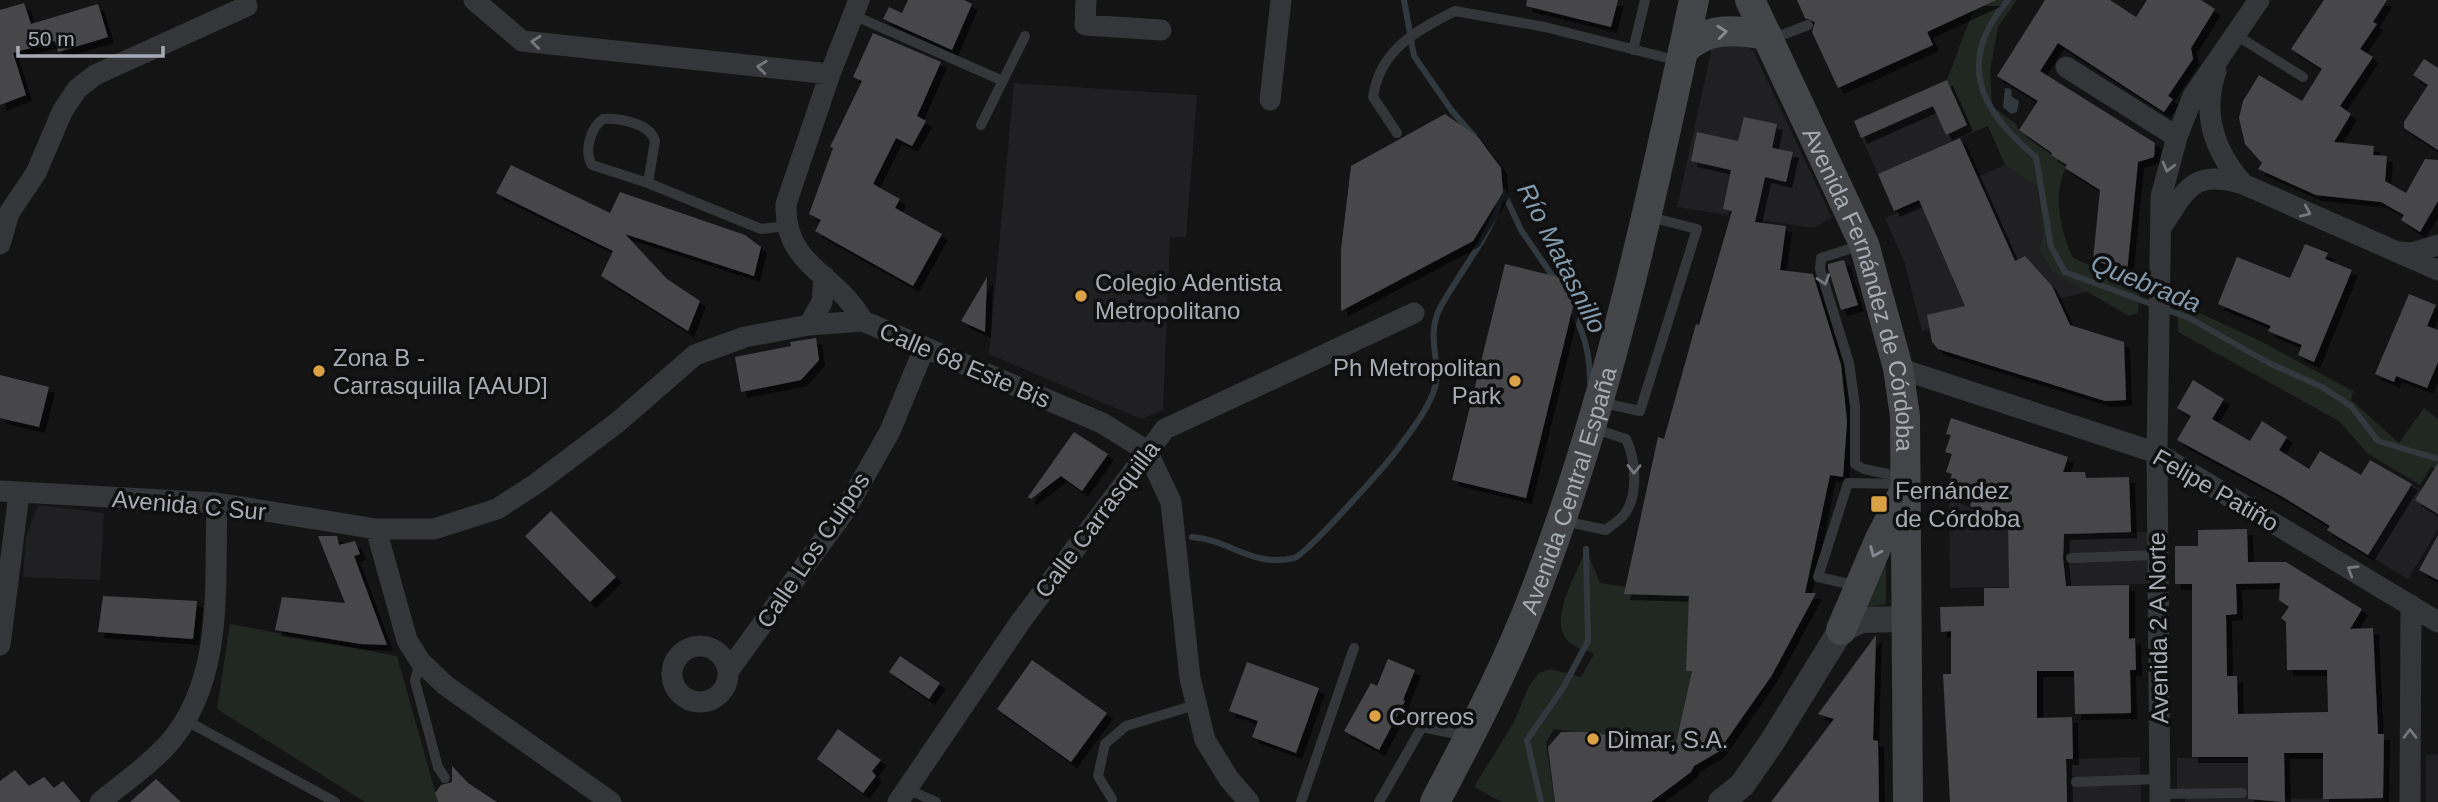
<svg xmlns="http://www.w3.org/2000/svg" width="2438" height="802" font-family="Arial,sans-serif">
  <defs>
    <filter id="shadow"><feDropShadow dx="6" dy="6" stdDeviation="0" flood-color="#0009"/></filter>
  </defs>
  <rect width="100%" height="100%" fill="#141415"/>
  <!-- built -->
  <path fill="#202022" d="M1740,42l13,8 79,168 -19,10 -136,-21 36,-164z
    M1947,80l24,53 -93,41 -24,-53z
    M1014,83l183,12 -11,142h-16l-7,173 -22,9 -152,-65z
    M2005,165l33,22 5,49 -4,14 14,22 38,19 -169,40 -17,-67 -20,-46z
    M2433,471l5,3v55l-30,50 -55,-33 43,-71 25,15z
    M1949,499l85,35 113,-2 1,52 -198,4z
    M38,505l66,8 -4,67 -77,-3 3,-40z
    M2438,754v48h-12v-47z
    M2140,757l1,45h-102l-1,-42z
    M2177,758h108v41l98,-1 2,4h-200v-12h-8z"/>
  <!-- green -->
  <path fill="#212721" d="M1969,0h48l-19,27 -8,44 2,35 24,18 3,6 48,35c-15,28 -7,65 6,93l67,28 -2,27 -9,3 -76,-44 -14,-22 4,-14 -5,-49 -33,-22 -17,-39 -17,7 -24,-53 26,-69z
    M2178,303l82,38 93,50 -2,9 48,43 25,-35 14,11v51l-7,-3 -11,18 -53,-32 -28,-32 -161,-89z
    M1586,549l14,34 89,13 3,75 -17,76 -121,-18 -8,14 9,59h-53l-28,-15 40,-65 15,-36 10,-13 12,-4 30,8 13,-23c-7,-4 -19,-6 -25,-12 -23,-20 9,-70 17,-93z
    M1886,551v53l-22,4z
    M230,624l167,32 41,146h-73l-148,-93z"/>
  <!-- water -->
  <path fill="#31393e" d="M2005,88l6,1 1,8 7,4 -2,11 -6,2 -8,-7z"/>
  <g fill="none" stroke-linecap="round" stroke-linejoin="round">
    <!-- stream -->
    <path stroke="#31393e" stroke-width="6" d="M1404,0l10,56 38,55 22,25
      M2008,0c-53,62 -28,111 28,157l15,90 14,25 124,46 80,45 53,24 29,19 27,35 60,18
      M1503,191l18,39 35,51
      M1568,303c15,26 22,48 22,79
      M1192,537c39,3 60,31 102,21 12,-3 91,-92 103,-108 13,-18 32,-41 38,-63 7,-24 -10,-50 5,-79 21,-39 52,-73 63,-116
      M1541,802l-14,-62 36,-52 25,-47 -2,-92"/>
  </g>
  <!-- building -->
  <path fill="#46474a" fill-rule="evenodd" filter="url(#shadow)" d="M908,0h56l8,4 -20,46 -69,-31 6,-12 13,6z
    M1527,0h91l-7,27 -85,-21z
    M1797,0h199l-69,32 6,13 -95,43 -26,-56 3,-10 -10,-4z
    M2045,0h65l26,17 11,-17h54l14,9 -24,39 2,11 -25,37 5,3 -9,13 -106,-69 -18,28 115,72 -1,14 -16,5 -11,110 -34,-12 7,-70 -35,-22 2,-3 -16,-10 1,-2 -33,-23 19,-29 -41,-25z
    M2324,0h63l-14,22 4,2 -17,25 13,8 -33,49 11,8 -17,28 40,4 -1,9 14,1 -2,25 21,12 19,-34 13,1v41l-18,31 -19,-12 3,-5 -23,-13 -65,-7 -58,-26 4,-6 -17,-19 -6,-26 4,-17 16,-26 43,26 20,-32 -31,-20z
    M24,3l7,21 67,-20 10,33 -50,15 -3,-11 -42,12 13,42 -26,10v-95z
    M873,33l68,29 -24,54 9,5 -14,25 -16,-8 -23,46 27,15 -5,9 47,26 -29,52 -98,-55 6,-11 -12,-6 24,-66 -3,-1 32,-66 -9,-4z
    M2424,59l14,9v82l-34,-22v-6l24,-37 -15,-10z
    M1947,80l20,45 -21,10 -13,-29 -72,32 -7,-17z
    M1445,114l33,23 23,31 2,24 -30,49 -132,70v-61l10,-84z
    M1744,117l33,7 -5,24 21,4 -7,30 -21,-5 -10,45 31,4 -6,44 33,4 28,91 6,56 -4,56 -13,-2 -25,118h11l-44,82 -54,77 -24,14 -3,6 -40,30h-96l-7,-55 13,-15h29l85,15 17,-76h-6l3,-75 -65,-2 34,-157 6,2 32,-115 3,1 33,-114 -9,-2 8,-39 -40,-9 6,-29 41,9z
    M1960,138l55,123 10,-5 27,30 18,39 54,17 2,58 -21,1 -167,-52 -6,-7 -5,-27 38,-9 -46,-106 -25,11 -16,-37z
    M511,165l99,48 10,-21 125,43 16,12 -7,29 -129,-42 42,45 33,22 -12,30 -87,-55 12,-25 -117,-58z
    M2305,244l23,9 -3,6 27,11 -38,92 -16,-7 4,-10 -34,-14 3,-5 -53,-22 19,-47 53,21z
    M1844,260l14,45 -17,5 -13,-42v-4z
    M1505,264l74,18 -53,216 -74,-18z
    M987,277l-2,55 -24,-11z
    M2409,294l27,11 -9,21 11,4v32l-11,26 -31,-12 -2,6 -19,-8z
    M816,338l3,22 -18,20 -60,12 -6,-35 56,-11 -1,-4z
    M0,375l49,12 -10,40 -39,-9z
    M2193,380l31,19 -12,20 38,22 12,-20 25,16 -8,13 30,19 11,-18 41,24 9,-15 42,24 -44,71 -41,-25 3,-4 -47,-29 -106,-57 14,-24 -14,-8z
    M1951,418l117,39 -5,15h22l1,6 43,-1 2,55 -67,2 -1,24 3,28 63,-1v54l6,-1 1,32h-6l1,43 -56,1 -1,-43h-37v47l35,-1 1,42h-7l1,43h-117l-7,-128h8v-43l-10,1 -1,-25 44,-1v-18h25l-1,-70 -38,-12 3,-7 -27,-8 6,-17 -6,-2 6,-18 -7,-2 6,-17 -5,-1z
    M1074,432l34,22 -26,37 -21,-15 -30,23 -3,-2z
    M2438,463v51l-23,-14z
    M551,511l65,66 -26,25 -65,-66z
    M2247,529l1,33h38l76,47 -12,20 23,-1 5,106h6l-1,64 -60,1v-46h-39l1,49 -37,-3v-42h-56v-173h-17v-38h23v-16zM2280,583l-1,17 10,7 -8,11 5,4 1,48h40l1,42 -90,2 -1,-38h-10l-1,-61 11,-1 -1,-30z
    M2438,535v45l-19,-10z
    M318,536h19l2,9 16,-4 5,13 -6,2 33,89 -26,-1 -86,-14 7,-33 63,6z
    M103,596l94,5 -4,38 -95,-7z
    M1876,635l-3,105 5,1 1,61h-108l63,-83 -16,-5z
    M900,656l40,27 -11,16 -40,-27z
    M1388,659l27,11 -12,30 2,1 -26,49 -35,-19 27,-48 6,3z
    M1032,660l75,53 -36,49 -74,-53z
    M1247,662l72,26 -23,65 -44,-16 6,-16 -29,-10z
    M838,729l43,31 -9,11 4,5 -13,17 -46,-34z
    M452,766l16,17 29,19h-59l-3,-9 6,-8 11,-3z
    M15,770l14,16 15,-9 10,11 9,-7 18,21h-81v-21z
    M156,779l25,23h-51z"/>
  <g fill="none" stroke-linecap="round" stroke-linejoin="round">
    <!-- service -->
    <path stroke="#35363a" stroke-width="10" d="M853,15l150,66
      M2236,35l67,42
      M1772,39l36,-14
      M1633,50l12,-50
      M603,119c16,-1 47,4 52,22l-7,42 -56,-18c-8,-13 -2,-37 11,-46z
      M981,125l44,-89
      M1397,133l-24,-36c7,-47 42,-66 82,-86l90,16 134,34
      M648,183l113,46 25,-3
      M1862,245l-41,13 -1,11 29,94 6,43v58l9,5 38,8
      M1599,402l41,9 57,-182 -47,-12
      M1564,521l42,9c5,-5 13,-9 17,-14 16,-18 13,-57 3,-77l-34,-11
      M2071,558l87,-3
      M1858,586l-40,-9 30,-94 55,1
      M420,661l-5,20 23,86 7,11
      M185,720l150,82
      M2076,782l84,-3
      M907,789l29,13
      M2160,794l82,-1
      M1112,799l-14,-23 7,-32 21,-18 69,-21
      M1301,802l53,-154
      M1379,802l43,-75 44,9"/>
    <!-- minor -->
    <path stroke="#35363a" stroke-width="21" d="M474,0l48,41 308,33
      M859,0l-29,74 -44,130c-2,63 50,68 77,117
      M1086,0l-1,25 76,5
      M2066,67l111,70
      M2216,71c-15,43 -1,81 27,113
      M1270,100l11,-100
      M2161,228c26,-40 32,-59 82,-44l195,86
      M0,244l9,-31 27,-40 26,-61 15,-23 18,-14 152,-69
      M2399,252l13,1 26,-8
      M809,325l13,-23 2,-26
      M1898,368l259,85 281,169
      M0,491l217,12 159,26h58l63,-20 40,-26 81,-61 77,-67 50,-18 64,-12 54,-4 239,102 45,28 24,51 19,176 15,62 24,39 20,23
      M376,529l31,111 13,21 25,24 166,117
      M0,645l19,-151
      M672 674a28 28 0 1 1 56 0a28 28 0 1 1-56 0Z
      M729,670l117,-161 44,-78 34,-82
      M100,802c23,-19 50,-37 70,-60 55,-65 44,-158 47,-239
      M898,802l123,-181 144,-192 249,-116
      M2160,802l-3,-349 4,-256 16,-60 16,-41 66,-96
      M2410,802l1,-197"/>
    <!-- tertiary -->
    <path stroke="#35363a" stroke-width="26" d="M1721,802l21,-17 30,-43 69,-112 20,-10 45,-1"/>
    <!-- secondary -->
    <g stroke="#444549" stroke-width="30">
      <path id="s1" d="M1750,0l114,244 34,124 7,48 3,386"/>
      <path d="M1683,51c23,-25 53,-21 84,-16"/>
      <path d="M1841,630l39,-91 23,-45"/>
      <path id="s2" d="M1435,802c37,-70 74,-140 102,-215 72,-189 115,-389 157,-587"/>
    </g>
  </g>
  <!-- one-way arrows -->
  <defs><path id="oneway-chevron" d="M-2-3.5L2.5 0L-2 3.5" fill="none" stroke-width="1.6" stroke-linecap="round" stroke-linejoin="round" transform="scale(1.75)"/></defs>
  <g stroke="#84888f">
    <use href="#oneway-chevron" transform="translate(1722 32) rotate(-6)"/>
    <use href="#oneway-chevron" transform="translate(1875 552) rotate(113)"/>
  </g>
  <g stroke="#74777d">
    <use href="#oneway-chevron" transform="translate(536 42) rotate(-174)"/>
    <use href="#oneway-chevron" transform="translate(762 67) rotate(-174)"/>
    <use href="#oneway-chevron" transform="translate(2168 167) rotate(105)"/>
    <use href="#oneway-chevron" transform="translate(2306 212) rotate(24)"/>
    <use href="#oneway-chevron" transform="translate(1824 280) rotate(72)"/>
    <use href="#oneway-chevron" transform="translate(1634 469) rotate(91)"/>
    <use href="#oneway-chevron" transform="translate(2352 570) rotate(-149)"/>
    <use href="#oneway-chevron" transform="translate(2410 734) rotate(-90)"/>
  </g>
  <!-- markers -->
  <g fill="#dba146" stroke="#0f0f10" stroke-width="2.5">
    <circle cx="1081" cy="296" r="7"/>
    <circle cx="319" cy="371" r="7"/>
    <circle cx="1515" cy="381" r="7"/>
    <rect x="1870" y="495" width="18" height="18" rx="3.5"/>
    <circle cx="1375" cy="716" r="7"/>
    <circle cx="1593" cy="739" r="7"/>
  </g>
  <g text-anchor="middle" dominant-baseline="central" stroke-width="7" stroke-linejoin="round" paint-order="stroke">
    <!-- poi labels -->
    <g font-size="24" fill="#a7acb4" stroke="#0f0f10" text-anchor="start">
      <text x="1095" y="282">Colegio Adentista<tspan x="1095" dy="28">Metropolitano</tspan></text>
      <text x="333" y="357">Zona B -<tspan x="333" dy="28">Carrasquilla [AAUD]</tspan></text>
      <text x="1501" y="367" text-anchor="end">Ph Metropolitan<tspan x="1501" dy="28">Park</tspan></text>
      <text x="1895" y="490">Fernández<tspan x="1895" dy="28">de Córdoba</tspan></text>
      <text x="1389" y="716">Correos</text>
      <text x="1607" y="739">Dimar, S.A.</text>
    </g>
    <!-- street labels -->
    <g font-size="24" fill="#a7acb4" stroke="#0f0f10">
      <text stroke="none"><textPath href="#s1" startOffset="312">Avenida Fernández de Córdoba</textPath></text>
      <text transform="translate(965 365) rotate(23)">Calle 68 Este Bis</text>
      <text transform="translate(2216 490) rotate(30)">Felipe Patiño</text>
      <text stroke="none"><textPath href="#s2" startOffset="340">Avenida Central España</textPath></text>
      <text transform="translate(189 505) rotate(5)">Avenida C Sur</text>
      <text transform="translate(1097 519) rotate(-53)">Calle Carrasquilla</text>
      <text transform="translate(813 550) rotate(-56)">Calle Los Cuipos</text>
      <text transform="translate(2158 628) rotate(-91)">Avenida 2 A Norte</text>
    </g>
    <!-- water labels -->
    <g font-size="26" font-style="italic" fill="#829aab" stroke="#0f0f10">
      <text transform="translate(1562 258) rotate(63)">Río Matasnillo</text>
      <text transform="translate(2146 283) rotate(22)">Quebrada</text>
    </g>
  </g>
  <!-- scale -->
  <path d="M18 46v10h145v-10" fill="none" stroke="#a7acb4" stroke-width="3.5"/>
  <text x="28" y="46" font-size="21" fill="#a7acb4" stroke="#0f0f10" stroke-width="5" paint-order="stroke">50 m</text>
</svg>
